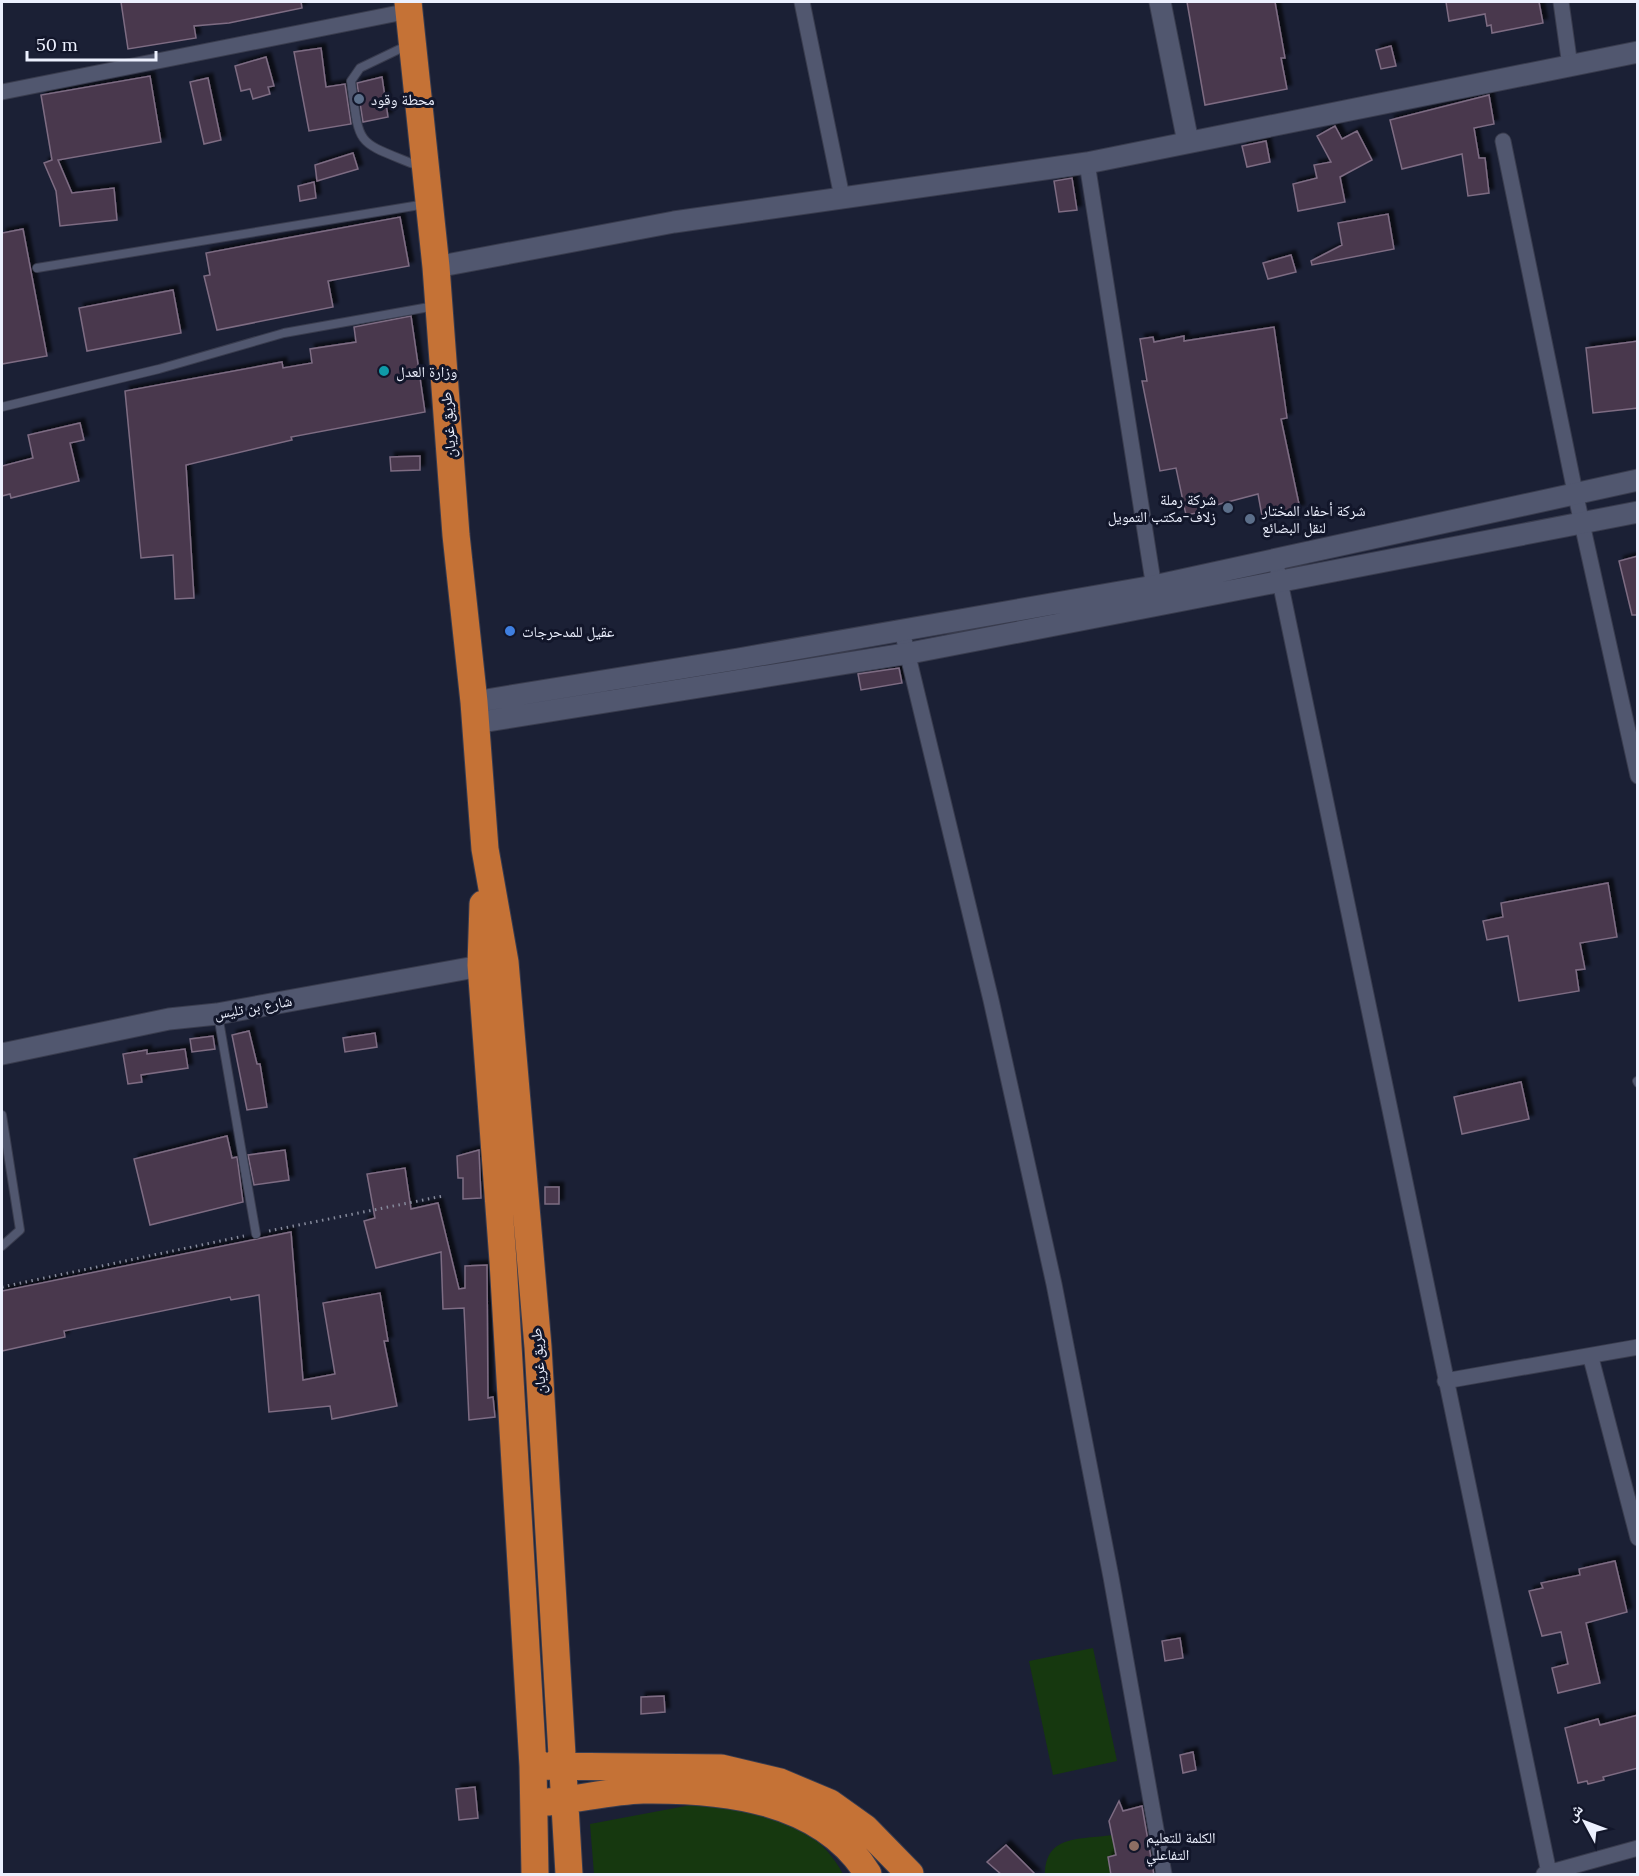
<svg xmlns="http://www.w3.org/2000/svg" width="1639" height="1876" font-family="Lora,'Noto Naskh Arabic',serif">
  <defs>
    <filter id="shadow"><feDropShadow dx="4.5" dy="-4.5" stdDeviation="1.5" flood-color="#0009"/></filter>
  </defs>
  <rect width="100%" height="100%" fill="#1b2035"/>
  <!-- green -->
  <path fill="#16380f" d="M1093,1648l24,113 -64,14 -24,-114z
    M691,1805c60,6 121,10 152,69h-249l-4,-50z
    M1112,1835l4,20 -8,2 3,17h-66c1,-40 35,-34 67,-39z"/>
  <!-- building -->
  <path fill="#49394e" stroke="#7e6c83" stroke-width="1.5" filter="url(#shadow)" d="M121,2h180l1,6 -73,15 -35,3 2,12 -68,11z
    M1187,2h88l10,56h-4l6,31 -82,16z
    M1446,2h93l4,21 -51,10 -1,-8 -4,1 -2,-12 -36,7z
    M1391,46l5,20 -15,3 -5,-19z
    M321,48l5,39 19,-3 6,40 -42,7 -15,-79z
    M266,57l8,29 -6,1 2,7 -17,5 -3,-10 -9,2 -6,-25z
    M150,76l11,66 -103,18 14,33 42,-5 3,32 -57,6 -4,-35 -12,-28 8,-3 -11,-65z
    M382,77l6,40 -25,5 -6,-39z
    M208,78l13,62 -17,4 -14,-62z
    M1489,95l5,29 -20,4 5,30h6l4,35 -21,3 -6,-42 -60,15 -12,-49z
    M1335,126l7,13 15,-8 15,29 -32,17 5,25 -47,9 -5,-27 24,-6 -3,-13 17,-3 -14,-26z
    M1266,141l4,21 -23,5 -5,-21z
    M353,153l5,16 -41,12 -2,-16z
    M1072,178l5,32 -18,2 -5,-31z
    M314,182l2,16 -16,3 -2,-15z
    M1388,214l6,35 -82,16 -1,-4 31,-16 -4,-22z
    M400,217l9,49 -81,15 5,26 -116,23 -13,-54 6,-1 -4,-22z
    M23,229l24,127 -45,8v-131z
    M1291,255l5,17 -28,7 -5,-16z
    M173,290l8,43 -94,18 -8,-43z
    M411,316l14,96 -134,25 1,3 -106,25 8,133 -19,1 -2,-44 -32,3 -16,-167 157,-29 1,6 29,-5 -2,-14 46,-7 -2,-15z
    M1274,327l13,91 -6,1 19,90 -38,7 -4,-22 -57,15 1,3 -16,3 -10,-47 -16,3 -18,-90h5l-7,-42 13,-2 1,5 30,-6v5z
    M1638,341v67l-45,5 -7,-65z
    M80,423l4,17 -14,3 9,38 -68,17 -1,-4 -8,2v-30l31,-8 -5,-23z
    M420,456v14l-29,1 -1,-14z
    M1638,556v59h-6l-13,-54z
    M899,668l3,15 -41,7 -3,-16z
    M1608,883l9,54 -37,6 5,26 -9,1 3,21 -60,10 -11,-65 -21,4 -4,-19 20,-4 -2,-14z
    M249,1031l8,33h3l7,43 -20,3 -15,-75z
    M375,1033l2,14 -32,5 -2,-14z
    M213,1036l2,13 -23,3 -2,-13z
    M185,1049l3,19 -47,7 1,7 -14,2 -5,-30 24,-4v4z
    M1521,1082l8,37 -67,15 -8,-37z
    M227,1136l5,22 5,-1 6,45 -93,23 -16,-66z
    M285,1150l4,30 -35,5 -6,-30z
    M479,1150l2,48 -18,1v-21h-5l-1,-22z
    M405,1168l6,41 27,-6 21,86 6,-1v-22l22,-1 1,133 5,-1 2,20 -26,3 -5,-112 -21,1 -2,-57 -65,16 -12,-47 11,-3 -8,-44z
    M545,1187h14v17h-14z
    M291,1232l12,148 32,-6 -12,-71 57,-10 8,48h-4l13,65 -65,13 -2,-13 -61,6 -10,-117 -28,5 -1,-3 -166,34 1,6 -63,14v-60z
    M1615,1561l12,51 -41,11 14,60 -42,10 -6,-25 16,-4 -7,-32 -19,4 -13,-45 14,-3 -2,-5 39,-8 -1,-6z
    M1180,1638l3,20 -18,3 -3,-20z
    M664,1696l1,16 -24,2v-17z
    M1638,1715v53l-35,9 1,3 -16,4 -1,-3 -9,2 -13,-55 33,-9 2,6z
    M1193,1752l3,18 -13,3 -3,-18z
    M475,1787l3,31 -19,2 -3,-31z
    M1119,1801l4,10 19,-5 12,69h-43l-3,-18 8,-2 -7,-34z
    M1006,1845l30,30h-34l-15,-13z"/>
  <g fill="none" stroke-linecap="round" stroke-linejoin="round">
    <!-- lane casing -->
    <g stroke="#393c4e" stroke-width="10">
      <path id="lane" d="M408,45l-48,23 -9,13c9,68 4,59 67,85
        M37,268l389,-64
        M2,407l157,-38 125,-36 151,-27
        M218,1015l38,219
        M1637,1081l1,2
        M2,1115l18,115 -18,16"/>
    </g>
    <!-- street casing -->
    <g stroke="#393c4e" stroke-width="17">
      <path id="street" d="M802,2l40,195
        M1561,2l9,64
        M2,92l407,-81
        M1503,141l72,351 63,284
        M1087,163l68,431
        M1278,572l271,1301
        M902,631l89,369 63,284 57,293 53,297
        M1591,1358l47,180
        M1445,1381l193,-34
        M1544,1874l94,-26"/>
    </g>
    <!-- secondary casing -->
    <g stroke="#393c4e" stroke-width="23">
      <path id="secondary" d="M1160,2l28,140
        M436,267l238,-45 413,-59 551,-111
        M474,702l264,-43 416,-73 484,-106
        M475,723l435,-70 728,-141
        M2,1054l167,-35 48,-5 280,-51"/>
    </g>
    <!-- highway casing -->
    <g stroke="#393c4e" stroke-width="29">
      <path id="highway" d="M408,2l28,265 20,268 18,167 11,147 20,113 33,385 31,527
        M483,904l-2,61 22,296 30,505 2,108
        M546,1766l175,2 59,14 50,21 35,25 45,46
        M548,1802c32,-3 63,-11 95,-12 80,-1 179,9 225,84"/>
    </g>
    <!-- path -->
    <path stroke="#868a9c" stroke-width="3" stroke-dasharray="1.5 4.5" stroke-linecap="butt" d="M269,1231l174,-35
      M2,1287l242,-51"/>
    <!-- lane -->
    <use href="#lane" stroke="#51576f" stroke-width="8"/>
    <!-- street -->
    <use href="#street" stroke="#51576f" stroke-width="15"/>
    <!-- secondary -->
    <use href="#secondary" stroke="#51576f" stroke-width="21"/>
    <!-- highway -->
    <use href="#highway" stroke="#c57236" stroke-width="27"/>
  </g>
  <!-- markers -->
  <g fill="#5c6f8a" stroke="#12162a" stroke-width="2">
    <circle cx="359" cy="99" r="6"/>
    <circle cx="1228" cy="508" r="6"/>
    <circle cx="1250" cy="519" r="6"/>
  </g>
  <circle fill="#0f9aa8" stroke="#12162a" stroke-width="2" cx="384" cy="371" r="6"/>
  <circle fill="#3f7fe0" stroke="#12162a" stroke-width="2" cx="510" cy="631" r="6"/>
  <circle fill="#8d6e63" stroke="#12162a" stroke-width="2" cx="1134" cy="1846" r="6"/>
  <g text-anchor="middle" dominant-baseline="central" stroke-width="6" stroke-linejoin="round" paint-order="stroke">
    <!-- poi labels -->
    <g font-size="15" fill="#ecf0fe" stroke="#12162a" text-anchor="start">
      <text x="371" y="99">محطة وقود</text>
      <text x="396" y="371">وزارة العدل</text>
      <text x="1216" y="499" text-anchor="end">شركة رملة<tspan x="1216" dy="17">زلاف-مكتب التمويل</tspan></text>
      <text x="1262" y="510">شركة أحفاد المختار<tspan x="1262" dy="17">لنقل البضائع</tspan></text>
      <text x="522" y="631">عقيل للمدحرجات</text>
      <text x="1146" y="1837">الكلمة للتعليم<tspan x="1146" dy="17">التفاعلي</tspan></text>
    </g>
    <!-- street labels -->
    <g font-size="15" fill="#ecf0fe" stroke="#12162a">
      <text transform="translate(448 425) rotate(-94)">طريق غريان</text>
      <text transform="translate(253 1007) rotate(-10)">شارع بن تليس</text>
      <text transform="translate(538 1361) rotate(-94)">طريق غريان</text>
    </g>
  </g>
  <!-- border -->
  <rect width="1639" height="1876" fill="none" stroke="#ecf0fe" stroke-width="6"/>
  <!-- north arrow -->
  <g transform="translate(1585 1822) rotate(311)" stroke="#12162a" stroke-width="4.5" paint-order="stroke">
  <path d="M0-4.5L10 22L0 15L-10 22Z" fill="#ecf0fe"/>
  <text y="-9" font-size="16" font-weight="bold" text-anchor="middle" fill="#ecf0fe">ش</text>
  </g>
  <!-- scale -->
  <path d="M27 51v9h129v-9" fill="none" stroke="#ecf0fe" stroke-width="3"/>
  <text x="36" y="51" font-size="18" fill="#ecf0fe" stroke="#12162a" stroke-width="4.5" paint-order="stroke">50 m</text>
</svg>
